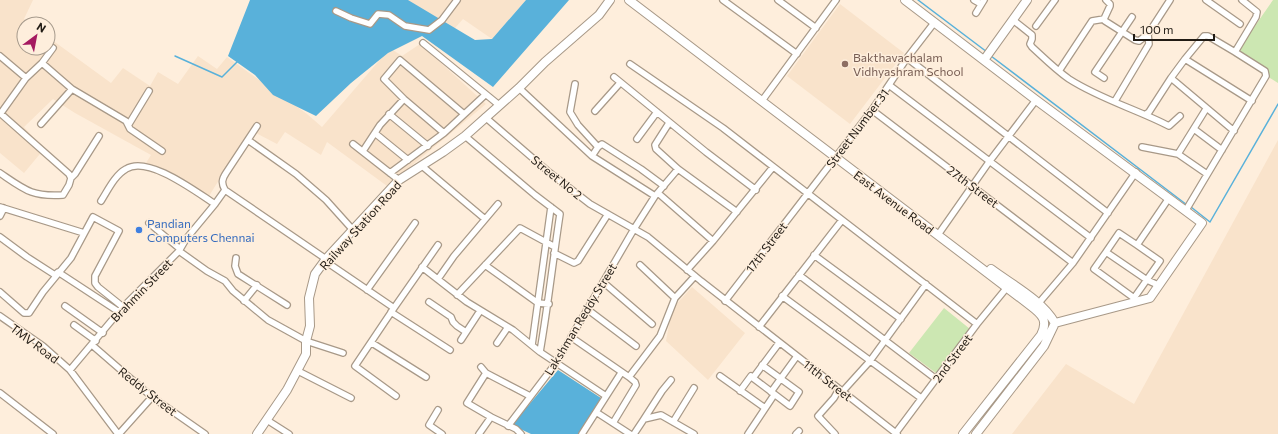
<svg xmlns="http://www.w3.org/2000/svg" width="1278" height="434" font-family="Commissioner,sans-serif">
  <rect width="100%" height="100%" fill="#feeedc"/>
  <!-- built -->
  <path fill="#f9e3cb" d="M0,0h33l-9,19 7,5h-7v24h24v-11l63,46 12,-15 27,18 8,-14 20,12 20,-28 19,13 10,-12 80,57 15,13 68,-79 12,8 18,-12 66,60 -99,82 -60,-44 -6,13 -36,-23 -8,12 -27,-14 -41,66 -63,-33 5,-8 -76,-42 -22,-14 -29,28 20,22 -20,24 -24,-20z
    M399,0h127l-34,39 -29,-20 -16,18z
    M840,4l64,49 -54,71 -63,-48z
    M1278,140v294h-266l54,-70 68,40z
    M692,287l53,46 -37,47 -42,-39 6,-32z"/>
  <!-- green -->
  <path fill="#cce7b2" d="M1273,0h5v83l-44,-27z
    M944,308l26,21 -34,44 -27,-20z"/>
  <!-- water -->
  <path fill="#59b1da" d="M250,0h158l67,40 17,-1 34,-39h43l-76,87 -71,-51 -34,17 -37,30 -35,33 -43,-21 -18,-20 -27,-19z
    M558,370l46,30 -22,34h-51l-19,-9z"/>
  <g fill="none" stroke-linecap="round" stroke-linejoin="round">
    <!-- stream -->
    <path stroke="#59b1da" stroke-width="1.5" d="M918,0l69,52
      M175,56l47,21 16,-16
      M991,56l196,149
      M1191,207l19,15 68,-118"/>
    <!-- street casing -->
    <g stroke="#a89988" stroke-width="8">
      <path id="street" d="M723,0l74,54
        M778,0l38,28
        M974,0l7,4
        M1106,0l4,4v2l-6,13 1,2 30,19 4,1 9,-7
        M1206,0l34,24
        M336,11l15,7 19,6 8,-10 11,1 16,11 24,4 13,-10 15,-20
        M976,13l8,-13
        M1013,20l19,15v4l-2,5 2,3c12,11 24,23 37,32 31,20 67,30 100,47l11,-10
        M1036,26l19,-26
        M423,43l76,62
        M1235,52l-27,-16h-4l-19,23 67,42
        M0,56l26,22
        M907,58l201,155
        M1185,59l-14,19 63,53
        M42,63l11,-15
        M630,64l93,64 254,196
        M1059,71l33,-50 12,-2
        M614,77l92,75 50,38
        M1104,78l-9,-6 37,-55
        M575,84l-5,28 8,13 20,22
        M889,85l202,153
        M519,88l73,68 63,40
        M764,98l72,-98
        M1115,101l34,-57 -1,-10 22,-34
        M872,110l201,153
        M595,111l25,-28
        M0,113l69,61 2,4 -2,7 -6,10c-31,2 -38,-5 -63,-22
        M1,113l25,-35 16,-15 30,26 54,32 4,8 32,22
        M389,114l39,32
        M1146,114l3,-2 22,-34
        M485,117l65,56 40,31 58,33 53,44 196,153
        M669,123l-14,22 1,4 22,20 59,43
        M41,124l31,-35
        M129,124l20,-33
        M257,126l-31,47c-4,6 -5,10 -1,17l101,69
        M1194,129l28,21
        M444,133l-40,-34 -20,-20 16,-19 64,54
        M376,134l32,26
        M465,136l70,59 25,19c-7,46 -12,92 -20,138l66,44
        M637,139l20,-27
        M248,140l48,34 30,26 27,30
        M353,144l46,36
        M1142,147l36,7 29,20
        M363,151l17,-26 24,-26
        M1178,154l28,-45
        M592,156l6,-9 4,-3 39,25 23,17
        M422,166l63,53
        M390,173l54,-40 41,-38
        M71,178l4,-4 24,-38
        M658,193l55,48
        M101,201c7,-11 14,-26 25,-32 22,-14 70,23 89,35
        M0,207l84,26
        M1186,210l80,-134 -1,-5 -30,-19 21,-35 1,-5 -15,-12
        M0,216l4,-8
        M149,223l31,26
        M940,232l49,-70 47,-62
        M0,237l27,20 28,18 3,-3 61,40
        M179,251l28,20 18,10 8,10 35,29 38,21 37,12
        M1106,252l-12,17 40,29 26,-37 -23,-16
        M554,253l20,10 4,-2 30,-47
        M814,255l87,64
        M236,258l-1,8 3,8 49,31
        M325,261l69,47 44,-63
        M485,265l53,38 11,1
        M640,265l35,33
        M422,267l45,35 46,28 27,22
        M687,270l26,-29 60,-74
        M799,275l137,104
        M438,279l16,-23 44,-52
        M603,282l49,42
        M1158,285l-11,-5 -41,-28 13,-19 18,12 32,-47
        M367,290l48,-67
        M0,292l24,21h5l14,-21 28,-34 22,-41 26,14 -24,45v7l3,4 25,20
        M457,295l63,-67 35,19
        M782,296l139,102
        M244,301l13,-16
        M725,301l147,-191 35,-52 27,-35
        M429,302l22,15 2,5 4,4 9,6
        M1038,304l35,-41 63,-91
        M65,306l38,27
        M394,308l-39,58 41,30
        M587,309l49,37
        M391,312l59,38
        M0,316l43,30 27,24 48,64
        M74,325l22,16
        M759,327l83,-107
        M571,337l58,40 31,-41 15,-38 20,-22
        M461,340l19,-29
        M372,343l54,34
        M497,343l11,-16
        M92,345l60,52 53,37
        M532,345l19,-138
        M762,365l37,27 -9,14 -37,-28 26,-35
        M481,367l5,6 44,23
        M70,370l53,-63 56,-56 7,-12 29,-35 10,-14
        M298,371l53,27
        M486,373l-19,30 24,14
        M720,376l45,32
        M740,391l11,-15
        M771,392l26,-36
        M842,392l28,-31 56,-77
        M0,393l53,41
        M438,410l-9,15 13,9
        M596,412l34,22
        M644,419l18,-28 9,-11
        M267,420l22,14
        M673,422l21,-34
        M613,423l23,-38 -1,-3 -6,-5
        M508,426l48,-63 78,-134 21,-33 23,-27
        M119,434l33,-37
        M479,434l12,-17 25,12 5,5
        M582,434l39,-61
        M634,434l10,-15 17,-4 33,19
        M748,434l24,-36
        M796,434l3,-3
        M835,434l-17,-18 16,-18 5,-9
        M895,434l82,-110 32,-39"/>
    </g>
    <!-- secondary casing -->
    <g stroke="#a89988" stroke-width="10">
      <path id="secondary" d="M629,0l402,306c12,9 17,15 10,29l-78,99
        M905,0l131,100 166,123 -52,75 -95,25
        M984,60l43,-60
        M257,434l30,-44 19,-36v-13l4,-15 -1,-28 6,-24 11,-15 73,-79 44,-28 22,-16 54,-48 26,-26 54,-47 11,-15
        M976,434l68,-88 11,-23c-13,-23 -44,-39 -64,-54"/>
    </g>
    <!-- street -->
    <use href="#street" stroke="#fff" stroke-width="5.5"/>
    <!-- secondary -->
    <use href="#secondary" stroke="#fff" stroke-width="8"/>
  </g>
  <!-- markers -->
  <circle fill="#8d6e63" stroke="#feeedc" stroke-width="1.5" cx="845" cy="64" r="4"/>
  <circle fill="#3f7fe0" stroke="#feeedc" stroke-width="1.5" cx="139" cy="230" r="4"/>
  <g text-anchor="middle" dominant-baseline="central" stroke-width="3" stroke-linejoin="round" paint-order="stroke">
    <!-- education labels -->
    <g font-size="12" fill="#785e54" stroke="#feeedc" text-anchor="start">
      <text x="853" y="57">Bakthavachalam<tspan x="853" dy="14">Vidhyashram School</tspan></text>
    </g>
    <!-- street labels -->
    <g font-size="12" fill="#211b14" stroke="#feeedc">
      <text transform="translate(857 128) rotate(-53)">Street Number 31</text>
      <text transform="translate(557 177) rotate(39)">Street No 2</text>
      <text transform="translate(973 186) rotate(37)">27th Street</text>
      <text transform="translate(894 202) rotate(37)">East Avenue Road</text>
      <text transform="translate(360 225) rotate(-48)">Railway Station Road</text>
      <text transform="translate(766 247) rotate(-53)">17th Street</text>
      <text transform="translate(141 290) rotate(-46)">Brahmin Street</text>
      <text transform="translate(580 319) rotate(-59)">Lakshman Reddy Street</text>
      <text transform="translate(35 343) rotate(37)">TMV Road</text>
      <text transform="translate(952 358) rotate(-53)">2nd Street</text>
      <text transform="translate(828 380) rotate(38)">11th Street</text>
      <text transform="translate(148 391) rotate(38)">Reddy Street</text>
    </g>
    <!-- shop labels -->
    <g font-size="12" fill="#366cbe" stroke="#feeedc" text-anchor="start">
      <text x="147" y="223">Pandian<tspan x="147" dy="14">Computers Chennai</tspan></text>
    </g>
  </g>
  <!-- north arrow -->
  <g transform="translate(36 36) rotate(32)"><circle r="19" fill="#feeedc" stroke="#a69a8c"/>
  <path d="M0-3L7 15L0 10L-7 15Z" fill="#a51a60"/>
  <text y="-6" font-size="11" font-weight="bold" text-anchor="middle" fill="#211b14">N</text>
  </g>
  <!-- scale -->
  <path d="M1134 34v6h80v-6" fill="none" stroke="#211b14" stroke-width="2"/>
  <text x="1140" y="34" font-size="12" fill="#211b14" stroke="#feeedc" stroke-width="3" paint-order="stroke">100 m</text>
</svg>
